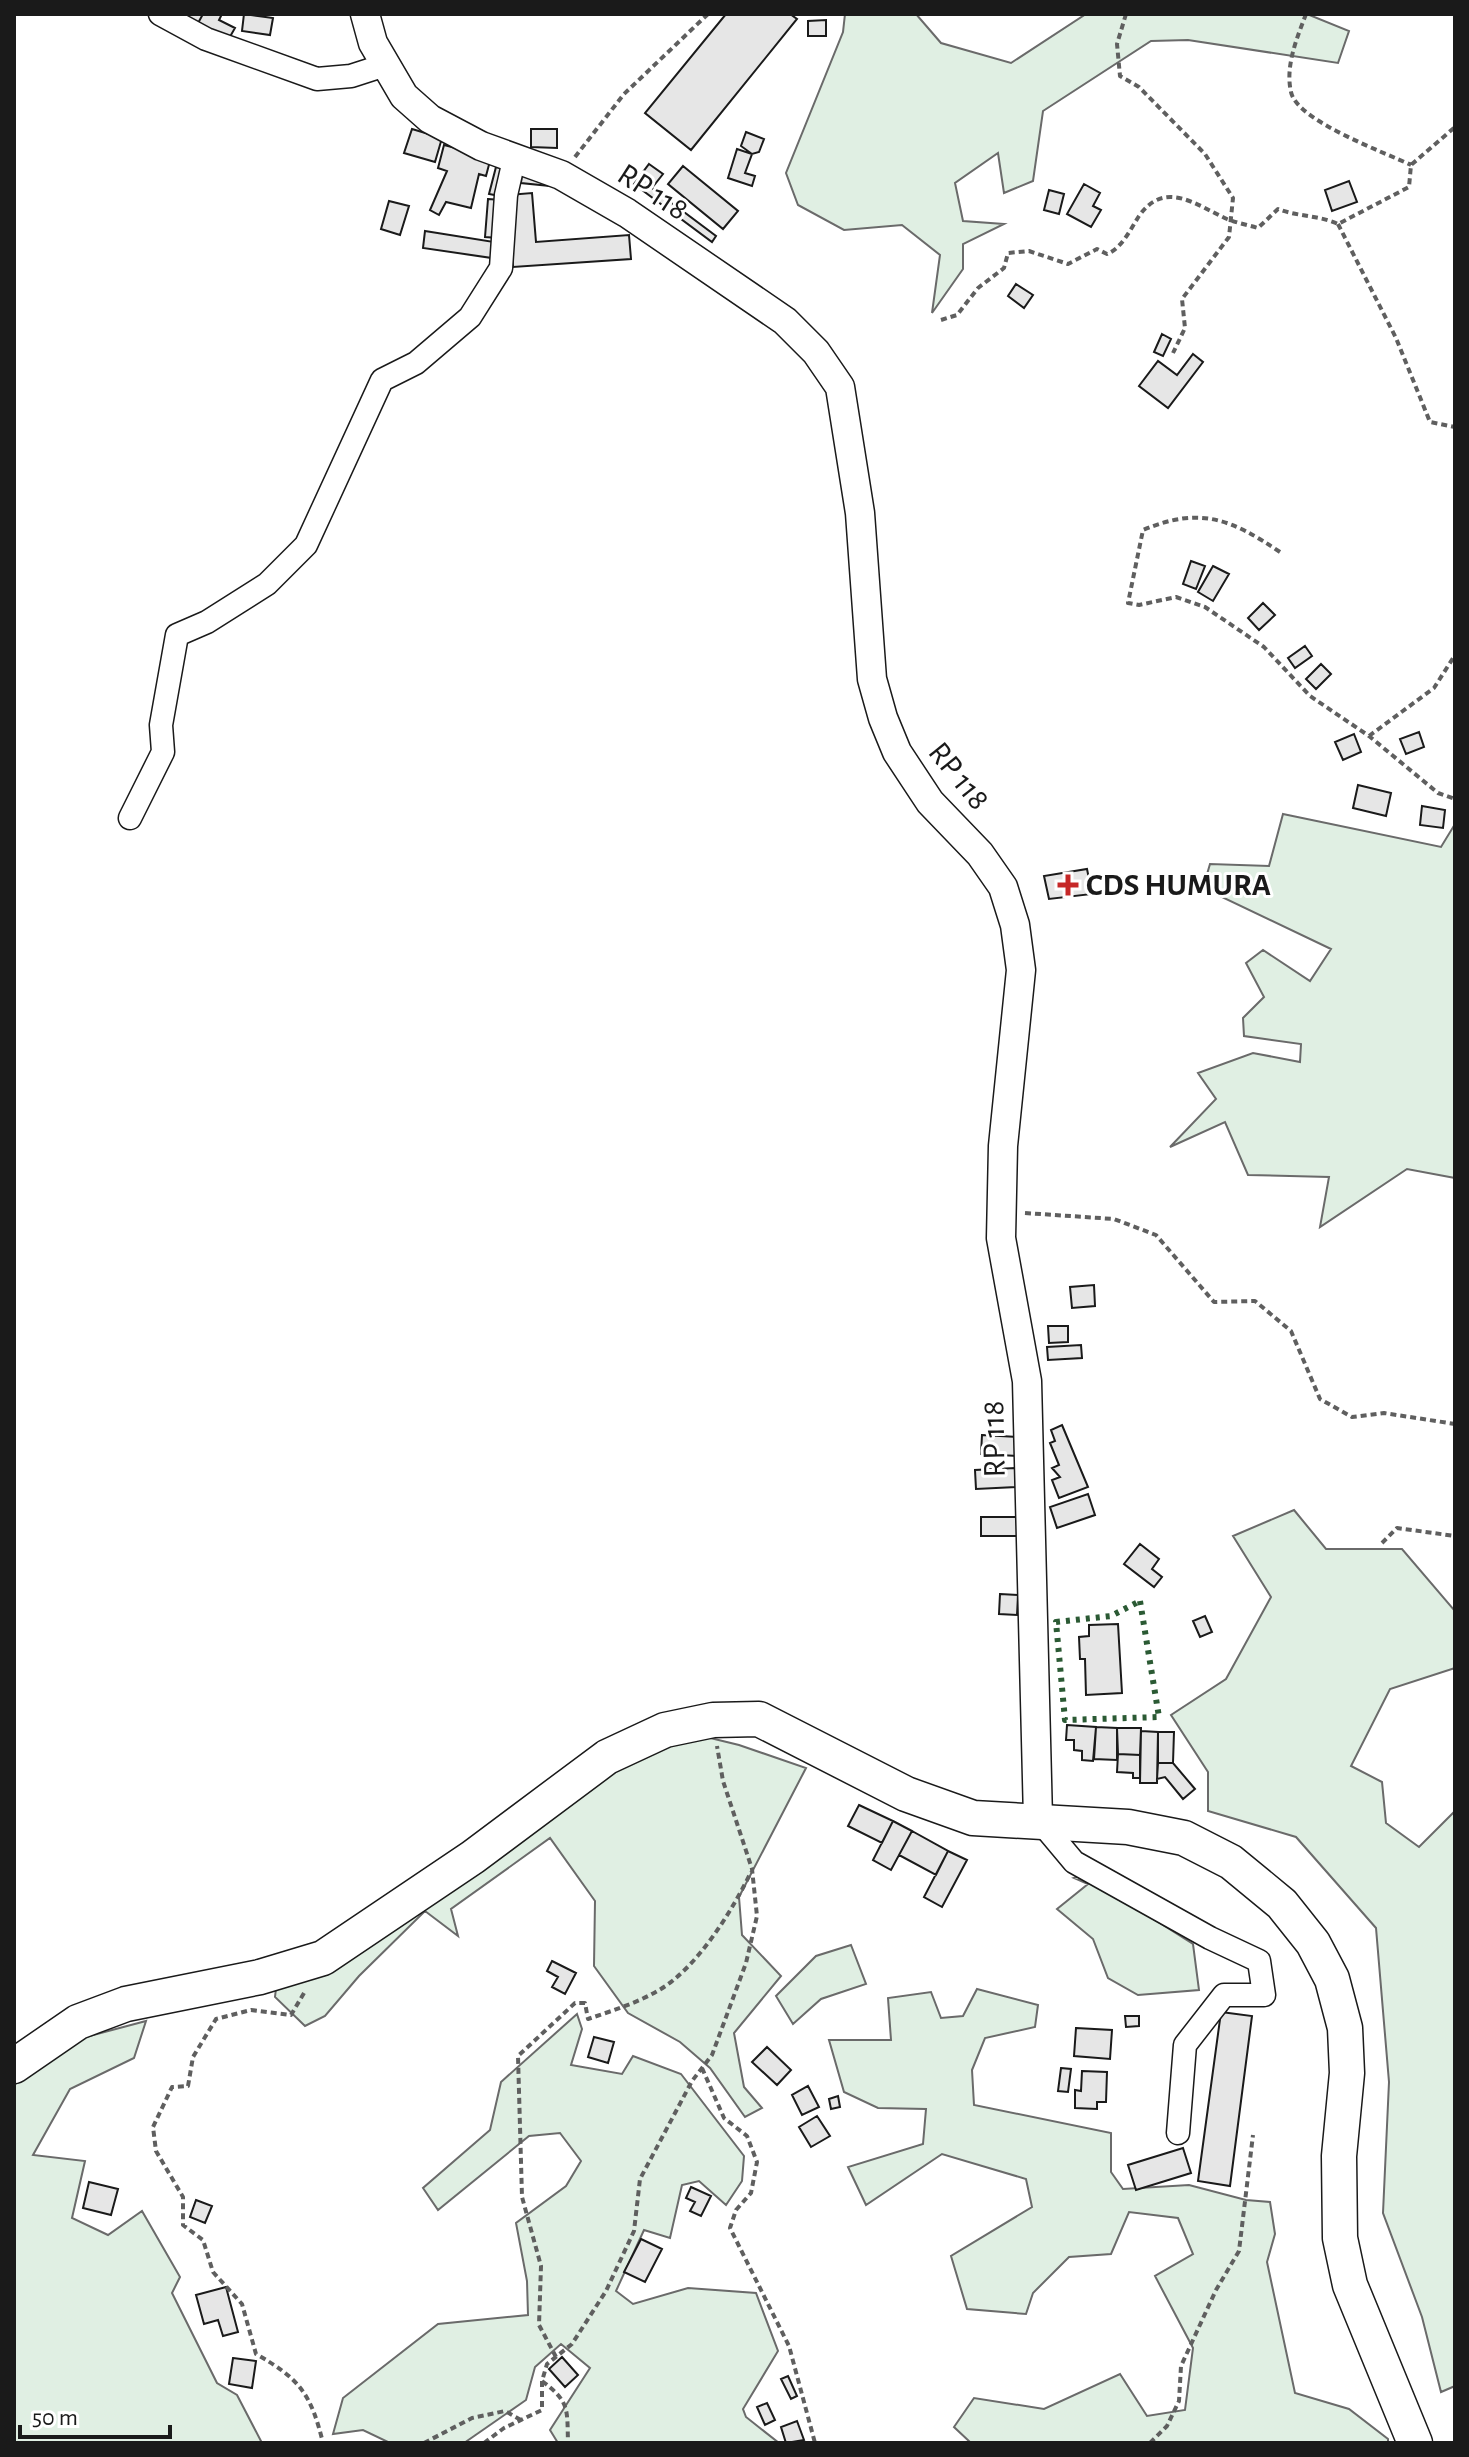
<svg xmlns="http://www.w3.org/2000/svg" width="1469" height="2457" font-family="'Alegreya Sans',sans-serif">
  <rect width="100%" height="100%" fill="#fff"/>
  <!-- green -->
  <path fill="#e0efe3" stroke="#6a6a6a" stroke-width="2" d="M845,14h71l25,29 70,20 75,-49h221l42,17 -11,32 -150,-23 -37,1 -108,70 -10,70 -29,12 -6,-40 -43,30 8,38 41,3 -41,20v25l-31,44 8,-58 -38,-30 -58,5 -46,-25 -12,-32 57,-141z
    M1283,814l158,33 14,-23v354l-48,-9 -87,58 9,-50 -81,-2 -23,-53 -55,25 46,-48 -18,-26 55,-20 47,9 1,-18 -57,-8 -1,-18 21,-21 -18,-34 17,-13 47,31 21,-32 -128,-61 7,-24 59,2z
    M1294,1510l32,39h76l53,62v57l-65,21 -39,77 31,16 4,41 33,24 36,-36v575l-14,6 -19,-75 -39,-104 6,-131 -13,-154 -80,-91 -88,-26v-39l-37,-57 55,-36 45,-82 -38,-61z
    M698,1735l41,10 67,23 -67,129 3,38 39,41 -47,57 10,54 18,21 -17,9 -35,-49 -30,-26 -52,-29 -34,-47 1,-65 -45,-63 -99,71 7,27 -33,-25 -66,65 -34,40 -20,10 -30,-29 2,-17 342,-219z
    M1084,1875l109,69 6,46 -61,5 -30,-17 -15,-39 -36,-30 31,-25 -14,-6z
    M851,1945l15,39 -45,15 -28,25 -17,-28 40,-40z
    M977,1989l61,16 -3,22 -50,11 -13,32 2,35 137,28v39l12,17 66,-4 57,15 24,2 5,32 -8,28 28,131 54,16 39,30v4h-417l-17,-16 20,-29 70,11 76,-35 27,42 38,-6 8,-62 -38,-72 38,-22 -15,-36 -49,-6 -18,42 -42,3 -36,36 -7,21 -59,-5 -16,-53 81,-49 -6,-28 -84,-25 -76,51 -18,-38 75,-23 3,-35 -48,-1 -34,-16 -15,-52h62l-3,-42 43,-6 10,26 22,-2z
    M577,2014l5,15 -11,36 51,9 11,-18 48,18 63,82 -2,25 -16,24 -27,-24 -17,4 -12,53 -26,-8 -28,61 17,13 55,-16 68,5 22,58 -35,58 3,8 33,26h-221l-8,-13 40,-62 -29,-24 -26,23 -9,33 -62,43h-74l-27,-13 -30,4 10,-36 95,-74 90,-9 -1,-34 -11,-58 50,-37 15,-25 -21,-28 -31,3 -91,74 -15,-22 67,-58 11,-48z
    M146,2021l-12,37 -64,31 -37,66 52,6 -13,57 36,17 34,-24 38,66 -8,16 45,90 20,12 25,48h-248v-358l68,-47z"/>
  <!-- building -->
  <path fill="#e6e6e6" stroke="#1a1a1a" stroke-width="2" d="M188,14h15l-6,11 -12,-6z
    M203,14h19l-3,6 16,8 -8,14 -30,-17z
    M244,14l29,4 -3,17 -28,-4z
    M726,14h64l7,5 -106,131 -46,-37z
    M826,20v16h-18v-15z
    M412,129l30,9 -7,24 -31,-9z
    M531,129h26v19l-26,-1z
    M746,132l18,7 -5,13 -7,2 -11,-8z
    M444,145l47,12 -5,19 -7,-2 -8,34 -25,-6 -7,13 -9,-5 17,-39 -9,-3z
    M737,149l15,5 -7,19 10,3 -3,10 -24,-8z
    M649,164l14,10 -11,14 64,48 -4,6 -78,-58z
    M683,166l55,45 -15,18 -55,-45z
    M496,167l10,2 -6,27 -11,-2z
    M522,173l28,13 -29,-3z
    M1349,181l8,21 -25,9 -7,-21z
    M1084,184l16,9 -7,13 8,4 -10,17 -24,-13z
    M1049,190l15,4 -5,20 -15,-4z
    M532,193l4,49 93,-7 2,24 -118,8 -5,-72z
    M488,199l13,1 -3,38 -13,-1z
    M389,201l20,5 -9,29 -19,-6z
    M425,231l69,11 -2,16 -69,-10z
    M1016,284l17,11 -9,13 -16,-12z
    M1162,334l9,5 -8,17 -9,-4z
    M1193,354l10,8 -35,46 -29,-22 19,-25 19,14z
    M1191,561l14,5 -9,23 -13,-5z
    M1213,566l16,8 -16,27 -15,-9z
    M1263,603l12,12 -16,15 -11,-12z
    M1305,646l7,10 -17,12 -7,-10z
    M1321,664l10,10 -15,15 -10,-10z
    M1419,732l5,15 -18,7 -6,-15z
    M1354,734l7,18 -18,8 -8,-18z
    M1358,785l33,8 -5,23 -33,-8z
    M1422,806l23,4 -2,18 -23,-3z
    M1087,869l5,25 -43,5 -5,-23z
    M1094,1285l1,21 -23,2 -2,-21z
    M1048,1326h20v16l-19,1z
    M1081,1345l1,13 -34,2 -1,-13z
    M1062,1425l26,62 -29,11 -7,-18 8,-3 -8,-9 7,-3 -9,-22 5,-2 -4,-11z
    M982,1435l37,2 -1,19 -37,-2z
    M1015,1468l1,19 -40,2 -1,-19z
    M1088,1494l7,21 -38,13 -7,-21z
    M981,1517h36v19h-36z
    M1140,1544l19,15 -7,10 10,8 -8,10 -30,-23z
    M1000,1594l18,1 -1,20 -18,-1z
    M1205,1616l7,16 -12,5 -7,-16z
    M1118,1624l4,69 -36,2 -1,-36h-5l-1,-22 10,-1v-11z
    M1067,1725l29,2 -3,34 -11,-1v-9l-8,-1v-10h-8z
    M1096,1727l21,1v32l-23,-1z
    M1117,1728h24l-1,27 -22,-1z
    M1141,1731l17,1 -1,51h-17z
    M1158,1732h16l-1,31h-15z
    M1118,1754l22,1v23h-7v-5l-16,-1z
    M1158,1763h15l22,26 -12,10 -18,-22 -8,2z
    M859,1805l34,16 -11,22 -34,-17z
    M893,1821l19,10 -21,39 -18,-10z
    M912,1831l36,20 -12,24 -37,-20z
    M948,1851l19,9 -25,47 -18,-10z
    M552,1961l24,12 -11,21 -13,-7 6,-10 -11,-6z
    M1221,2012l31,4 -22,170 -32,-5z
    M1125,2016h14v10l-13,1z
    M1076,2028l36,2 -2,29 -36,-3z
    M594,2037l20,5 -6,21 -20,-6z
    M767,2047l24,23 -14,15 -25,-23z
    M1061,2068l10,1 -3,23 -10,-1z
    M1082,2071l25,1 -1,30h-9v7l-22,-1v-18l6,1z
    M808,2086l11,21 -17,8 -10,-20z
    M838,2096l2,11 -9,2 -2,-10z
    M817,2116l13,20 -19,11 -12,-20z
    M1183,2148l8,25 -55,17 -8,-25z
    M89,2182l29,7 -7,26 -28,-7z
    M691,2187l20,9 -10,20 -11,-5 5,-9 -9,-4z
    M196,2200l16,6 -7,17 -15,-6z
    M641,2239l21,10 -17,33 -21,-10z
    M226,2287l12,45 -15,4 -5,-16 -14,4 -8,-29z
    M562,2357l16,18 -13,12 -16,-18z
    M233,2358l23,3 -4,27 -23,-4z
    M788,2376l9,20 -6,3 -10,-20z
    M767,2403l8,17 -10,5 -8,-18z
    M797,2421l7,19 -18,3 -5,-16z"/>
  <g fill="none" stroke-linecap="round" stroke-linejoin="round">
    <!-- minor casing -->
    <g stroke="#1a1a1a" stroke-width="25">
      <path id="minor" d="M160,14l46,25 111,40 34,-3 34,-11
        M130,818l33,-66 -2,-27 16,-90 30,-13 60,-38 39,-39 76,-165 34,-17 54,-46 31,-49 5,-73 8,-35
        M1038,1819l36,43 136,76 49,23 5,34h-40l-39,50 -7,88"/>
    </g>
    <!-- major casing -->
    <g stroke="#1a1a1a" stroke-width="31">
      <path id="major" d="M365,14l8,29 31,53 26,23 51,27 80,29 66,38 158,108 31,31 24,35 20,126 12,166 11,39 14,34 33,50 50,52 23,33 12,38 6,45 -18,176 -2,92 26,143 11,438"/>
    </g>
    <!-- highway casing -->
    <g stroke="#1a1a1a" stroke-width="37">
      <path id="highway" d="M14,2066l64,-44 48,-18 134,-27 63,-19 150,-101 134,-100 58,-27 48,-10 46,-1 147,75 67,24 155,9 56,11 47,24 51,42 31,39 19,36 13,49 2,45 -8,83 1,82 10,47 65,158"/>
    </g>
    <!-- path -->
    <path stroke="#5f5f5f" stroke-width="4" stroke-dasharray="6 4" stroke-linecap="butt" d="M1126,14l-9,30 3,32 19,11 66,67 28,44 -4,39 -47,62 3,29 -12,25
      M1306,14c-9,24 -21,52 -15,78 6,29 93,60 120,73
      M575,157l49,-63 84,-80
      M1338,224l58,114 34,84 25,5
      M941,320l16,-5 21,-27 26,-20 4,-15 21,-2 39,13 29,-15 10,5c15,-6 23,-24 32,-38 26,-37 57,-11 88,3 10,4 21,6 31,9l20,-19c21,8 40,6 60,15l71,-37 2,-22 44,-38
      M1280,552c-49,-33 -80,-46 -137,-22l-15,73 11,2 37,-8 29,10 59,40 46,49 59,40 69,57 17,6
      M1369,736l65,-48 21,-33
      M1025,1213l89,6 42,16 58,67 41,-1 36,30 29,68 32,18 32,-4 71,11
      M1382,1543l15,-15 58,8
      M304,1993l-13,22 -40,-5 -35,9 -23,38 -5,29 -16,1 -19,40 3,24 27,46v28l20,15 10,32 29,32 14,50c44,25 55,40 67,89
      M702,2068l22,50 23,18 10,26 -6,31 -15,17 -6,18 59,118 26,97
      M556,2357l-17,-32 2,-59 -19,-69 -4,-141 57,-53h10l3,16c29,-10 66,-21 89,-42 30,-26 57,-70 74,-105
      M542,2381c28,21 25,28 26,62
      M424,2443l48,-25 33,-7 16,9
      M484,2443l20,-15 38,-18v-29l5,-17 25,-20 34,-53 28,-60 6,-52 52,-98 20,-26 34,-92 11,-47 -5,-47 -29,-88 -6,-35
      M1150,2443l17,-17 12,-25 2,-35 35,-76 23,-39 14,-116"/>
    <!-- minor -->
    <use href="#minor" stroke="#fff" stroke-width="22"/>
    <!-- major -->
    <use href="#major" stroke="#fff" stroke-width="28"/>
    <!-- highway -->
    <use href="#highway" stroke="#fff" stroke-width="34"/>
    <!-- hedge -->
    <path stroke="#2b5a34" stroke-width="6" stroke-dasharray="4 6" stroke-linecap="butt" d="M1140,1601l19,116 -94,3 -9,-98 55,-6z"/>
  </g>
  <!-- markers -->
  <path fill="#c62828" stroke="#fff" stroke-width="3" d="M1064 873h8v8h8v8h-8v8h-8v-8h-8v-8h8z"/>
  <g text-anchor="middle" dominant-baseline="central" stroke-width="6" stroke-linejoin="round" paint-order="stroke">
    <!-- street labels -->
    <g font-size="32" fill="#1a1a1a" stroke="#fff">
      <text transform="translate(653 192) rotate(33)">RP 118</text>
      <text transform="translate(959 776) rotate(51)">RP 118</text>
      <text transform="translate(994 1439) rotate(-91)">RP 118</text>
    </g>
    <!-- poi labels -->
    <g font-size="32" font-weight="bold" fill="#1a1a1a" stroke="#fff" text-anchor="start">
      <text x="1086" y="885">CDS HUMURA</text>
    </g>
  </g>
  <!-- border -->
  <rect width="1469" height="2457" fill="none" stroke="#1a1a1a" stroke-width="32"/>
  <!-- scale -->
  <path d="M20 2425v12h150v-12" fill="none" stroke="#1a1a1a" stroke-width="4"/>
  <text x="32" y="2425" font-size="24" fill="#1a1a1a" stroke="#ffffff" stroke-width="6" paint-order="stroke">50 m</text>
</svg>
